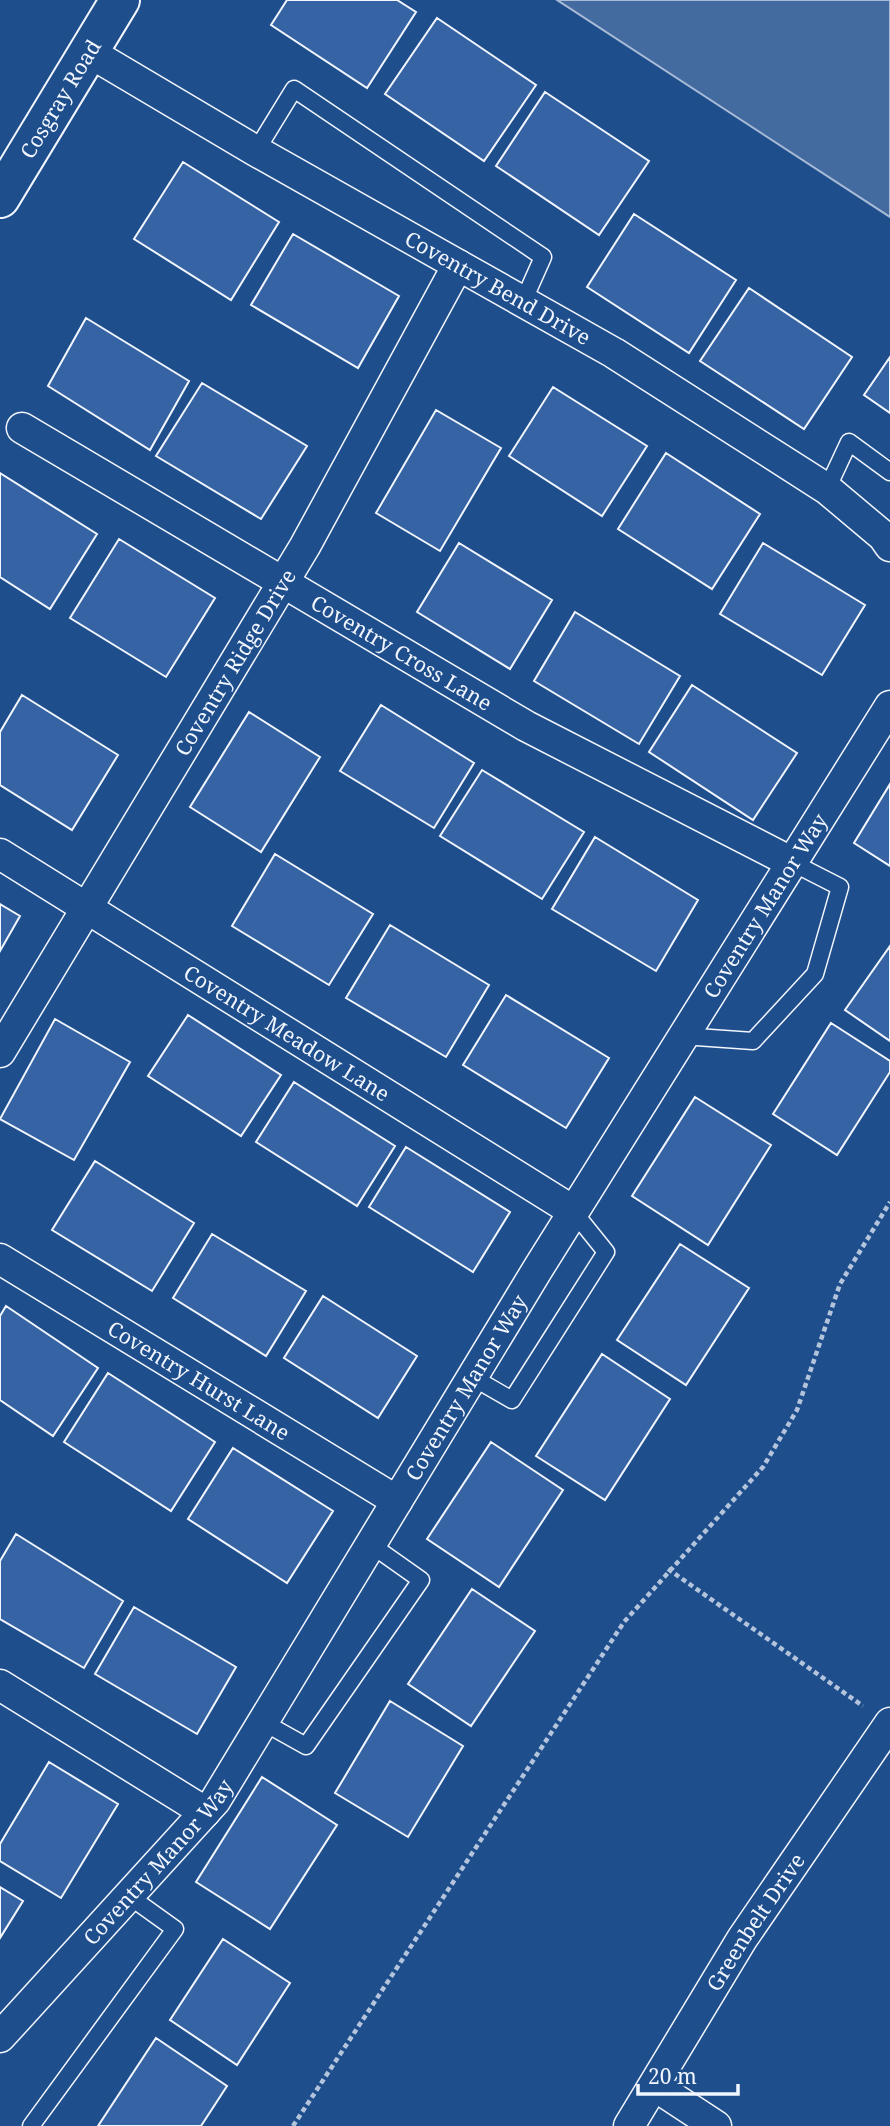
<svg xmlns="http://www.w3.org/2000/svg" width="890" height="2126" font-family="'Noto Serif',serif">
  <rect width="100%" height="100%" fill="#1f4e8c"/>
  <!-- water -->
  <path fill="#446ba0" stroke="#a8bbd7" stroke-width="2" d="M557,0h333v217z"/>
  <!-- building -->
  <path fill="#3563a3" stroke="#f2f6ff" stroke-width="2" d="M287,0h110l19,12 -49,76 -96,-63z
    M437,18l99,67 -52,76 -99,-67z
    M545,92l104,69 -50,74 -103,-69z
    M183,162l96,60 -48,78 -97,-61z
    M634,214l102,66 -47,73 -102,-66z
    M293,234l106,62 -41,72 -107,-63z
    M749,288l103,69 -48,72 -104,-68z
    M86,318l103,63 -39,69 -102,-64z
    M890,357v56l-26,-18z
    M202,383l105,63 -46,73 -105,-63z
    M553,387l94,59 -45,70 -93,-60z
    M436,410l65,38 -61,103 -64,-38z
    M666,453l94,61 -48,75 -94,-60z
    M0,473l97,61 -47,75 -50,-32z
    M119,539l96,59 -49,79 -96,-59z
    M459,543l93,57 -42,69 -93,-57z
    M763,543l102,62 -43,70 -102,-61z
    M575,612l105,64 -41,68 -105,-63z
    M692,685l105,68 -44,67 -104,-68z
    M22,695l96,60 -46,75 -72,-45v-53z
    M381,705l93,58 -40,65 -94,-57z
    M249,712l71,45 -59,95 -71,-45z
    M482,770l102,62 -42,67 -102,-63z
    M890,784v82l-36,-23z
    M595,837l103,63 -42,71 -104,-62z
    M275,854l98,60 -44,71 -97,-59z
    M0,904l20,12 -20,35z
    M390,925l99,60 -43,72 -100,-59z
    M890,946v95l-45,-31z
    M506,995l103,63 -43,70 -103,-63z
    M188,1015l93,60 -40,61 -93,-60z
    M55,1019l75,43 -56,98 -74,-41z
    M831,1023l59,38v11l-53,83 -64,-41z
    M294,1082l101,64 -38,60 -101,-64z
    M695,1097l76,48 -63,100 -76,-49z
    M406,1147l104,65 -37,60 -104,-65z
    M95,1161l99,62 -42,68 -100,-61z
    M212,1234l94,57 -40,65 -93,-58z
    M680,1244l69,44 -63,97 -69,-45z
    M323,1296l94,60 -39,62 -94,-60z
    M6,1306l92,62 -45,68 -53,-36v-84z
    M602,1354l68,45 -65,101 -69,-44z
    M108,1373l107,69 -44,69 -107,-69z
    M491,1442l72,48 -64,97 -72,-48z
    M233,1448l100,63 -46,72 -99,-64z
    M16,1534l107,67 -39,67 -84,-49v-58z
    M472,1589l63,42 -64,95 -63,-42z
    M134,1607l102,60 -39,67 -102,-60z
    M390,1701l73,45 -55,91 -73,-44z
    M49,1762l69,42 -57,94 -61,-37v-17z
    M262,1777l75,48 -67,104 -74,-47z
    M0,1887l23,14 -23,37z
    M223,1939l67,44 -53,82 -67,-45z
    M156,2038l71,48 -26,40h-103z"/>
  <g fill="none" stroke-linecap="round" stroke-linejoin="round">
    <!-- lane casing -->
    <g stroke="#f2f6ff" stroke-width="19">
      <path id="lane" d="M256,151l38,-62 249,168 -20,45
        M827,489l22,-47 41,30
        M682,1036l71,5 62,-67 25,-87 -49,-25
        M472,1377l40,23 94,-148 -33,-41
        M263,1722l43,24 115,-166 -51,-36
        M31,2126l144,-197 -46,-33"/>
    </g>
    <!-- street casing -->
    <g stroke="#f2f6ff" stroke-width="33">
      <g id="street">
        <path id="s1" d="M89,52l167,99 358,202 213,136 56,47 7,10"/>
        <path id="s2" d="M22,428l504,298 265,136"/>
        <path id="s3" d="M0,854l573,357"/>
        <path id="s4" d="M0,1052l305,-506 153,-281"/>
        <path id="s5" d="M0,1259l397,242"/>
        <path d="M0,1685l205,127"/>
        <path id="s6" d="M0,2037l215,-236 324,-534 351,-561"/>
        <path d="M655,2086l61,40"/>
        <path id="s7" d="M629,2126l113,-187 148,-216"/>
      </g>
    </g>
    <!-- secondary casing -->
    <g stroke="#f2f6ff" stroke-width="42">
      <g id="secondary">
        <path id="s8" d="M0,198l120,-198"/>
      </g>
    </g>
    <!-- path -->
    <path stroke="#b3c4dc" stroke-width="4.5" stroke-dasharray="5 3.5" stroke-linecap="butt" d="M668,1569l195,137
      M293,2126l331,-504 139,-155 34,-57 43,-126 50,-82"/>
    <!-- lane -->
    <use href="#lane" stroke="#1f4e8c" stroke-width="16"/>
    <!-- street -->
    <use href="#street" stroke="#1f4e8c" stroke-width="30"/>
    <!-- secondary -->
    <use href="#secondary" stroke="#1f4e8c" stroke-width="38"/>
  </g>
  <g text-anchor="middle" dominant-baseline="central" stroke-width="5" stroke-linejoin="round" paint-order="stroke">
    <!-- street labels -->
    <g font-size="21" fill="#f2f6ff" stroke="#1f4e8c">
      <text stroke="none"><textPath href="#s8" startOffset="116">Cosgray Road</textPath></text>
      <text stroke="none"><textPath href="#s1" startOffset="472">Coventry Bend Drive</textPath></text>
      <text stroke="none"><textPath href="#s2" startOffset="441">Coventry Cross Lane</textPath></text>
      <text stroke="none"><textPath href="#s4" startOffset="455">Coventry Ridge Drive</textPath></text>
      <text stroke="none"><textPath href="#s6" startOffset="1370">Coventry Manor Way</textPath></text>
      <text stroke="none"><textPath href="#s3" startOffset="338">Coventry Meadow Lane</textPath></text>
      <text stroke="none"><textPath href="#s5" startOffset="233">Coventry Hurst Lane</textPath></text>
      <text stroke="none"><textPath href="#s6" startOffset="803">Coventry Manor Way</textPath></text>
      <text stroke="none"><textPath href="#s6" startOffset="236">Coventry Manor Way</textPath></text>
      <text stroke="none"><textPath href="#s7" startOffset="240">Greenbelt Drive</textPath></text>
    </g>
  </g>
  <!-- scale -->
  <path d="M638 2084v10h100v-10" fill="none" stroke="#f2f6ff" stroke-width="3.5"/>
  <text x="648" y="2084" font-size="21" fill="#f2f6ff" stroke="#1f4e8c" stroke-width="5" paint-order="stroke">20 m</text>
</svg>
